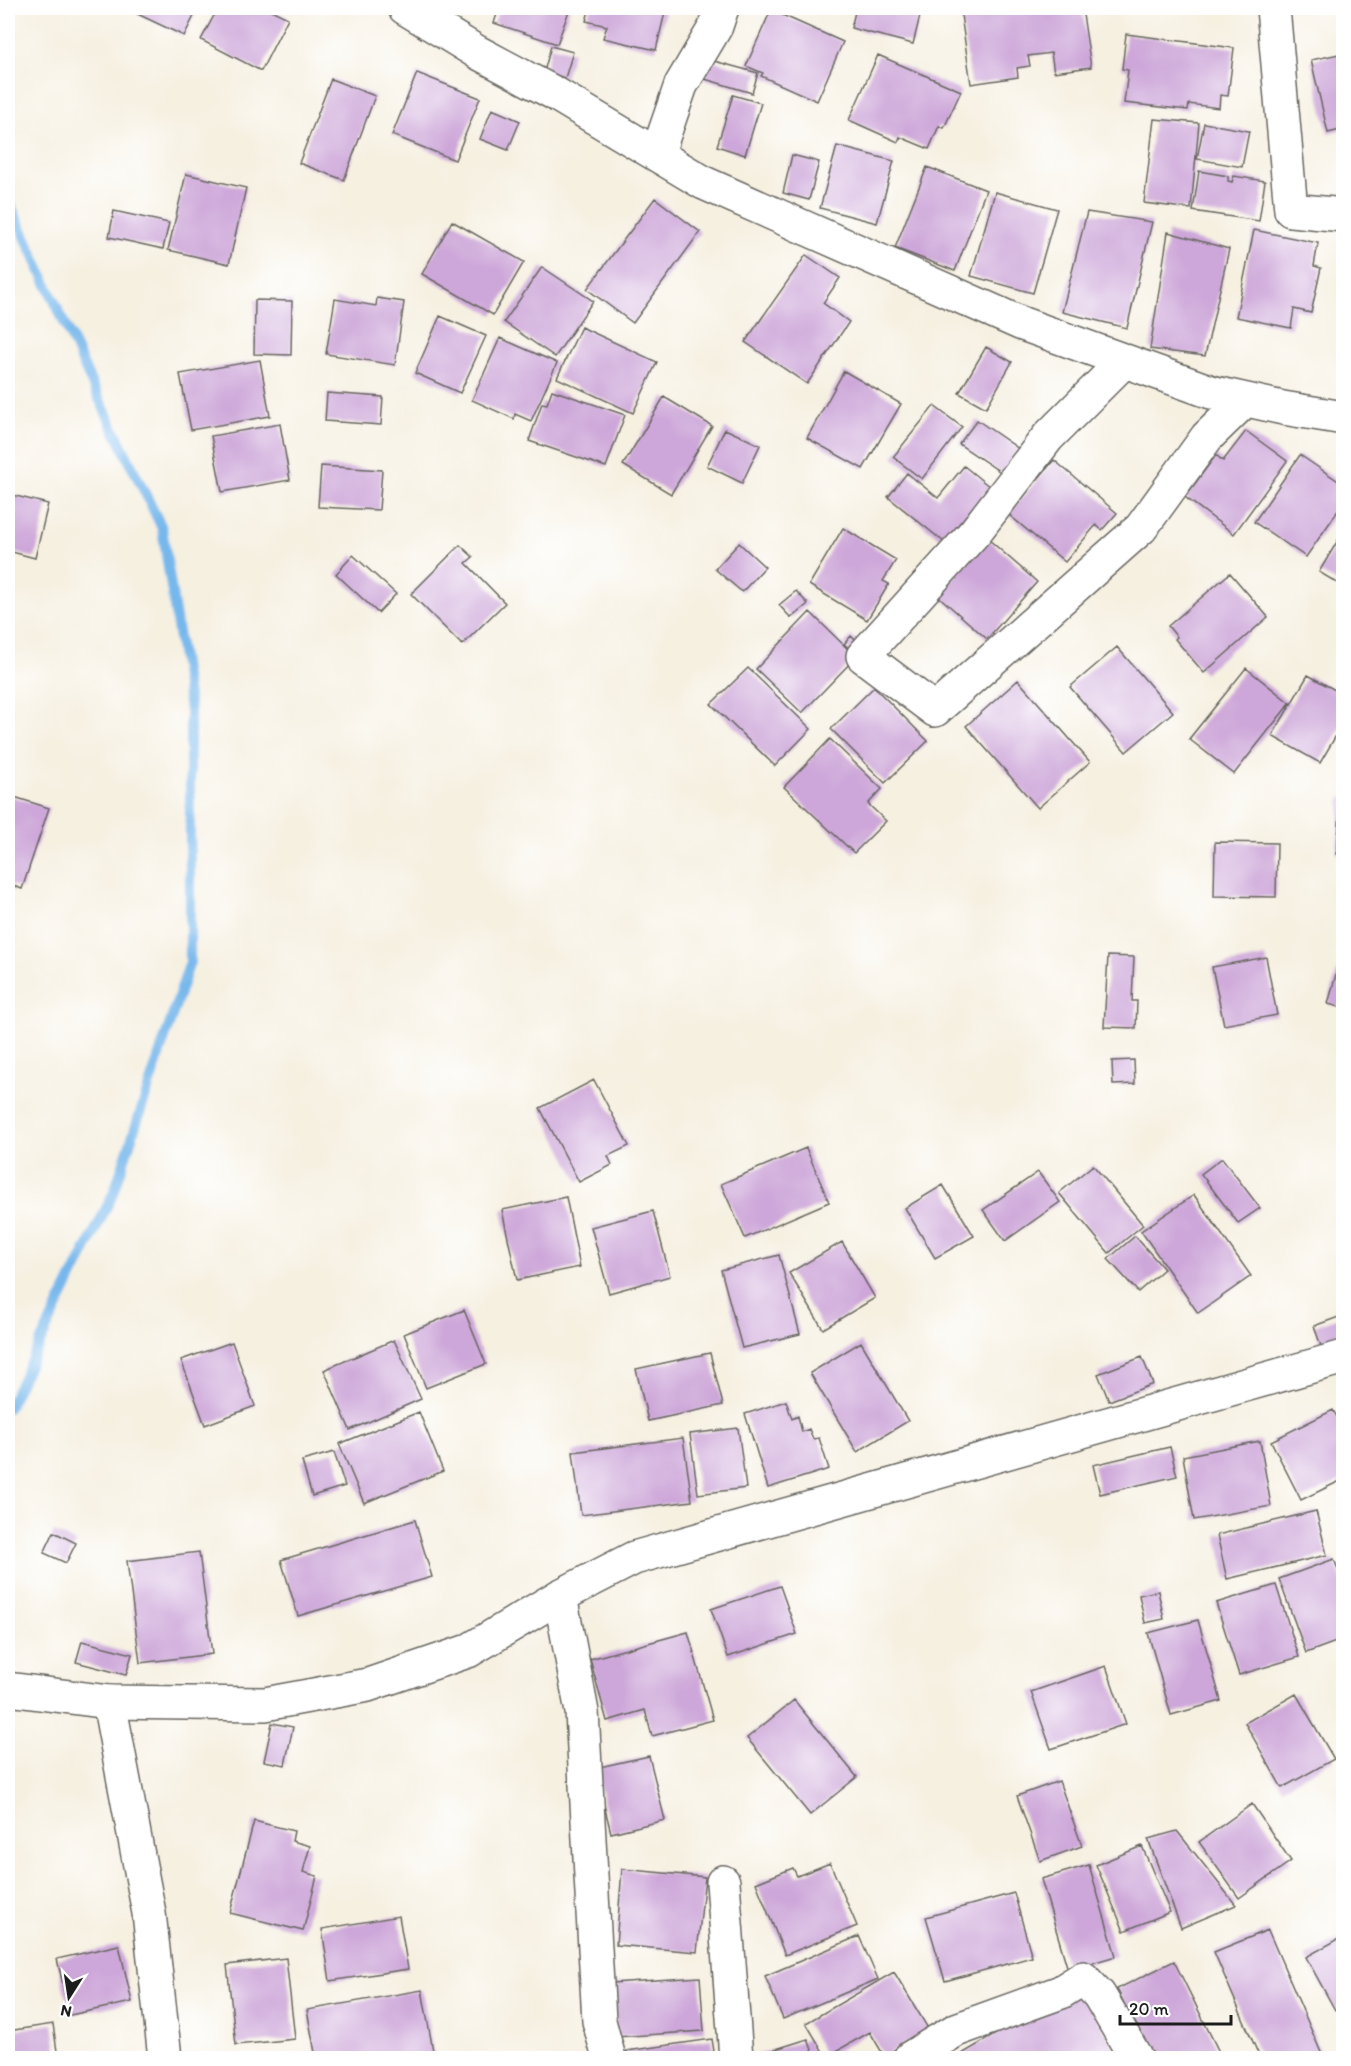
<svg xmlns="http://www.w3.org/2000/svg" width="1351" height="2066" font-family="Itim,sans-serif">
  <rect width="100%" height="100%" fill="#fff"/>
  <filter id="ink" filterUnits="userSpaceOnUse"><feTurbulence type="fractalNoise" baseFrequency=".0167" numOctaves="2"/><feDisplacementMap in="SourceGraphic" scale="12" xChannelSelector="R" yChannelSelector="G"/><feConvolveMatrix kernelMatrix="1 2 1 2 8 2 1 2 1" color-interpolation-filters="sRGB"/></filter>
  <filter id="wash" filterUnits="userSpaceOnUse"><feTurbulence type="fractalNoise" baseFrequency=".008" numOctaves="4" result="noise"/><feDisplacementMap in="SourceGraphic" scale="24" xChannelSelector="R" yChannelSelector="G"/><feGaussianBlur stdDeviation="1.35" result="paint"/><feColorMatrix in="noise" values="0 0 0 0 0 0 0 0 0 0 0 0 0 0 0 0 0 1.4 0 .05"/><feComposite in="paint" operator="in"/></filter>
  <g filter="url(#wash)">
    <rect width="100%" height="100%" fill="#f6f0e1"/>
    <g fill="none" stroke-linecap="round" stroke-linejoin="round">
      <!-- stream -->
      <path stroke="#77b8ec" stroke-width="10" d="M8,199l84,185 70,144 28,182v252l-76,230 -106,216"/>
    </g>
    <g id="blocks">
      <!-- building -->
      <path fill="#cda7d9" d="M131,8h67l-14,28 -55,-26z
        M218,8h49l21,10 -27,53 -60,-31z
        M499,8h71l-13,36 -63,-21z
        M590,8h76l-10,42 -53,-12 4,-12 -21,-5z
        M856,8h66l-9,36 -62,-16z
        M960,8h122l9,59 -37,5 -3,-19 -23,3 2,10 -13,2 1,9 -47,7z
        M771,10l72,32 -26,59 -56,-25 2,-3 -17,-7z
        M1126,34l108,14 -6,48 -8,-1 -1,13 -30,-4 -1,6 -64,-7 4,-33 -6,-1z
        M551,46l22,6 -8,26 -21,-6z
        M1344,53v76l-16,4 -17,-73z
        M878,55l83,36 -17,37 -5,-2 -10,23 -29,-12 -2,5 -49,-22z
        M703,58l55,15 -6,20 -54,-16z
        M417,73l63,25 -25,62 -63,-25z
        M331,79l44,17 -31,84 -45,-17z
        M733,95l28,8 -16,52 -28,-9z
        M492,109l28,12 -12,29 -28,-11z
        M1154,119l45,4 -8,86 -47,-6z
        M1204,123l45,8 -7,36 -45,-8z
        M837,146l57,15 -17,62 -57,-15z
        M792,155l27,7 -10,38 -26,-7z
        M927,167l59,23 -31,81 -60,-23z
        M1199,171l29,5v5l4,1 2,-6 31,5 -6,40 -66,-10z
        M186,174l60,14 -17,76 -61,-14z
        M995,192l62,17 -24,84 -62,-17z
        M655,198l45,34 -67,91 -46,-34z
        M114,211l55,12 -6,26 -54,-12z
        M1087,212l65,10 -25,106 -65,-16z
        M452,221l72,41 -31,53 -71,-41z
        M1254,230l64,13 -4,23 7,2 -10,45 -17,-4 -3,19 -55,-11z
        M1168,232l61,17 -24,107 -55,-7z
        M806,255l34,23 -17,25 26,19 -42,62 -62,-42z
        M542,267l51,34 -38,56 -51,-35z
        M377,298l27,4 -9,63 -69,-11 9,-55 41,7z
        M255,300l37,1 -1,54 -37,-1z
        M440,316l46,20 -26,57 -45,-20z
        M581,327l76,35 -24,51 -76,-35z
        M500,338l57,25 -26,58 -16,-7 -1,5 -42,-19z
        M986,347l26,15 -26,46 -27,-15z
        M260,360l10,56 -79,14 -11,-56z
        M844,371l57,33 -38,65 -56,-31z
        M552,390l73,25 -19,52 -77,-26 13,-38 5,1z
        M327,393l56,4 -2,28 -56,-4z
        M664,397l48,29 -41,68 -48,-29z
        M934,406l28,21 -40,52 -29,-22z
        M977,420l42,29 -17,24 -43,-29z
        M280,424l10,56 -68,12 -11,-56z
        M725,429l35,16 -18,38 -35,-17z
        M1246,431l41,30 -53,73 -49,-37 31,-42 7,6z
        M1300,455l44,30v17l-38,55 -52,-35z
        M1054,460l63,53 -15,17 -6,-5 -31,37 -57,-48z
        M321,466l61,4 -3,40 -61,-3z
        M964,466l26,21 -46,55 -56,-45 19,-24 31,25z
        M8,494l40,10 -13,54 -27,-7z
        M843,528l53,32 -13,21 6,3 -22,36 -58,-35z
        M1344,530v57l-25,-15z
        M987,538l50,44 -50,57 -50,-44z
        M739,543l26,24 -23,25 -27,-23z
        M460,545l13,12 -7,6 39,40 -43,42 -51,-51z
        M353,555l43,39 -18,19 -42,-39z
        M1230,573l38,44 -64,56 -29,-34 2,-2 -9,-11z
        M796,591l12,13 -17,14 -12,-13z
        M810,612l46,45 -54,56 -46,-44z
        M851,636l13,12 -7,8 -13,-12z
        M1117,647l56,65 -47,40 -56,-65z
        M748,668l63,61 -36,37 -64,-62z
        M1246,668l44,35 -56,71 -45,-35z
        M1308,675l36,20v27l-24,41 -48,-27z
        M1018,680l72,82 -52,46 -72,-82z
        M874,687l54,54 -43,42 -54,-54z
        M830,739l52,50 -14,15 18,17 -32,32 -70,-66z
        M8,795l41,13 -27,81 -14,-5z
        M1341,797h3v57h-7z
        M1215,842l62,1 -1,54 -62,-1z
        M1343,949h1v59l-16,-4z
        M1108,956l26,1 -2,44h5l-1,27 -32,-1z
        M1266,957l11,58 -53,10 -12,-58z
        M1134,1060l1,24 -22,1 -1,-24z
        M594,1080l35,66 -21,10 4,9 -33,17 -39,-74z
        M806,1148l23,54 -84,36 -24,-54z
        M1222,1158l38,50 -22,15 -37,-49z
        M1093,1165l50,60 -34,28 -50,-60z
        M1038,1172l22,30 -55,39 -22,-31z
        M943,1185l31,51 -39,22 -30,-50z
        M1194,1195l57,81 -53,37 -57,-82z
        M566,1197l14,70 -63,13 -15,-70z
        M653,1211l17,65 -61,17 -18,-66z
        M1135,1236l29,33 -26,23 -30,-33z
        M842,1242l33,56 -52,31 -34,-56z
        M779,1255l21,79 -58,14 -21,-78z
        M464,1310l22,54 -60,24 -22,-54z
        M1344,1315v30l-21,7 -9,-26z
        M394,1340l27,59 -71,31 -26,-60z
        M232,1342l23,64 -50,19 -24,-65z
        M861,1342l47,79 -51,31 -47,-79z
        M710,1353l13,52 -75,16 -12,-52z
        M1142,1357l11,27 -44,17 -11,-27z
        M786,1401l6,18 6,-3 4,16 7,-3 4,10 6,-1 10,31 -61,19 -23,-74z
        M1333,1410l11,20v49l-43,21 -30,-59z
        M419,1412l24,59 -79,32 -25,-59z
        M738,1428l8,60 -48,6 -8,-60z
        M683,1438l9,63 -111,14 -8,-63z
        M1260,1441l11,65 -77,14 -11,-64z
        M1170,1447l7,29 -77,18 -7,-29z
        M334,1452l11,34 -33,10 -10,-35z
        M1316,1511l11,44 -100,24 -10,-44z
        M415,1520l17,57 -134,39 -17,-56z
        M54,1532l22,11 -10,20 -22,-10z
        M199,1552l13,102 -72,9 -13,-102z
        M1334,1559l10,26v54l-38,14 -27,-74z
        M1276,1585l23,72 -60,18 -23,-72z
        M780,1586l17,48 -69,23 -17,-48z
        M1158,1591l6,28 -19,4 -6,-28z
        M1198,1620l23,81 -50,14 -23,-82z
        M688,1632l25,88 -61,16 -7,-26 -38,11 -17,-62z
        M82,1641l50,13 -6,21 -50,-13z
        M1106,1666l20,58 -75,25 -20,-57z
        M1296,1694l38,65 -52,29 -37,-65z
        M794,1700l63,77 -47,38 -63,-77z
        M272,1723l21,4 -8,38 -21,-4z
        M649,1756l16,64 -54,13 -16,-65z
        M1059,1781l23,65 -42,15 -23,-65z
        M1252,1804l39,57 -52,37 -40,-56z
        M254,1821l40,10 -2,10 18,5 -7,26 14,4 -14,55 -73,-18z
        M1177,1831l59,74 -55,23 -33,-89z
        M1142,1846l28,66 -46,19 -28,-66z
        M830,1863l27,63 -72,29 -29,-72 37,-15 4,8z
        M1089,1865l27,91 -48,14 -27,-91z
        M622,1869l83,8 -8,75 -81,-7z
        M1014,1893l18,64 -87,24 -19,-64z
        M399,1916l9,53 -78,12 -8,-52z
        M1268,1930l55,127 -4,1h-59l-46,-106z
        M859,1936l19,43 -95,40 -18,-43z
        M1344,1936v69l-9,5 -29,-53z
        M119,1945l13,57 -62,13 -13,-56z
        M286,1958l9,81 -59,6 -9,-80z
        M1174,1961l48,97h-71l-34,-69z
        M894,1972l35,58 -45,26 -14,-24 -44,25 -20,-34z
        M700,1977l4,54 -88,6 -4,-54z
        M1078,1986l42,69 -6,3h-152l-2,-3z
        M422,1990l12,66 -15,2h-103l-9,-48z
        M53,2024l5,34h-50v-27z
        M712,2039l3,19h-87l-1,-7z
        M808,2039l7,19h-68z
        M297,2054l1,4h-29v-1z"/>
    </g>
  </g>
  <g filter="url(#ink)">
    <use href="#blocks" fill-opacity="0" stroke="#686661" stroke-width="1.5"/>
    <g fill="none" stroke-linecap="round" stroke-linejoin="round">
      <!-- street casing -->
      <g stroke="#686661" stroke-width="36">
        <path id="street" d="M405,8l72,44 77,41 150,90 316,140 191,69 72,16 61,10
          M1273,8l18,202 53,5
          M657,155l24,-70 35,-59 6,-18
          M1124,361l-76,76 -73,95 -112,124 72,54 206,-182 66,-91 38,-37
          M560,1596l22,116 17,309 10,37
          M109,1702l40,211 16,145
          M723,1882l13,176
          M910,2058l46,-28 105,-38 22,-14 16,17 37,63"/>
      </g>
      <!-- secondary casing -->
      <g stroke="#686661" stroke-width="36">
        <path id="secondary" d="M8,1689l101,13 156,2 103,-19 100,-34 92,-55 74,-38 710,-201"/>
      </g>
      <!-- street -->
      <use href="#street" stroke="#fff" stroke-width="33"/>
      <!-- secondary -->
      <use href="#secondary" stroke="#fff" stroke-width="33"/>
    </g>
  </g>
  <!-- margin -->
  <rect width="1351" height="2066" fill="none" stroke="#fff" stroke-width="30"/>
  <!-- north arrow -->
  <g transform="translate(69 1997) rotate(192)" stroke="#ffffff" stroke-width="4.5" paint-order="stroke">
  <path d="M0-4.5L10 22L0 15L-10 22Z" fill="#1c1c1c"/>
  <text y="-9" font-size="16" font-weight="bold" text-anchor="middle" fill="#1c1c1c">N</text>
  </g>
  <!-- scale -->
  <path d="M1120 2015v9h111v-9" fill="none" stroke="#1c1c1c" stroke-width="3"/>
  <text x="1129" y="2015" font-size="18" fill="#1c1c1c" stroke="#ffffff" stroke-width="4.5" paint-order="stroke">20 m</text>
</svg>
